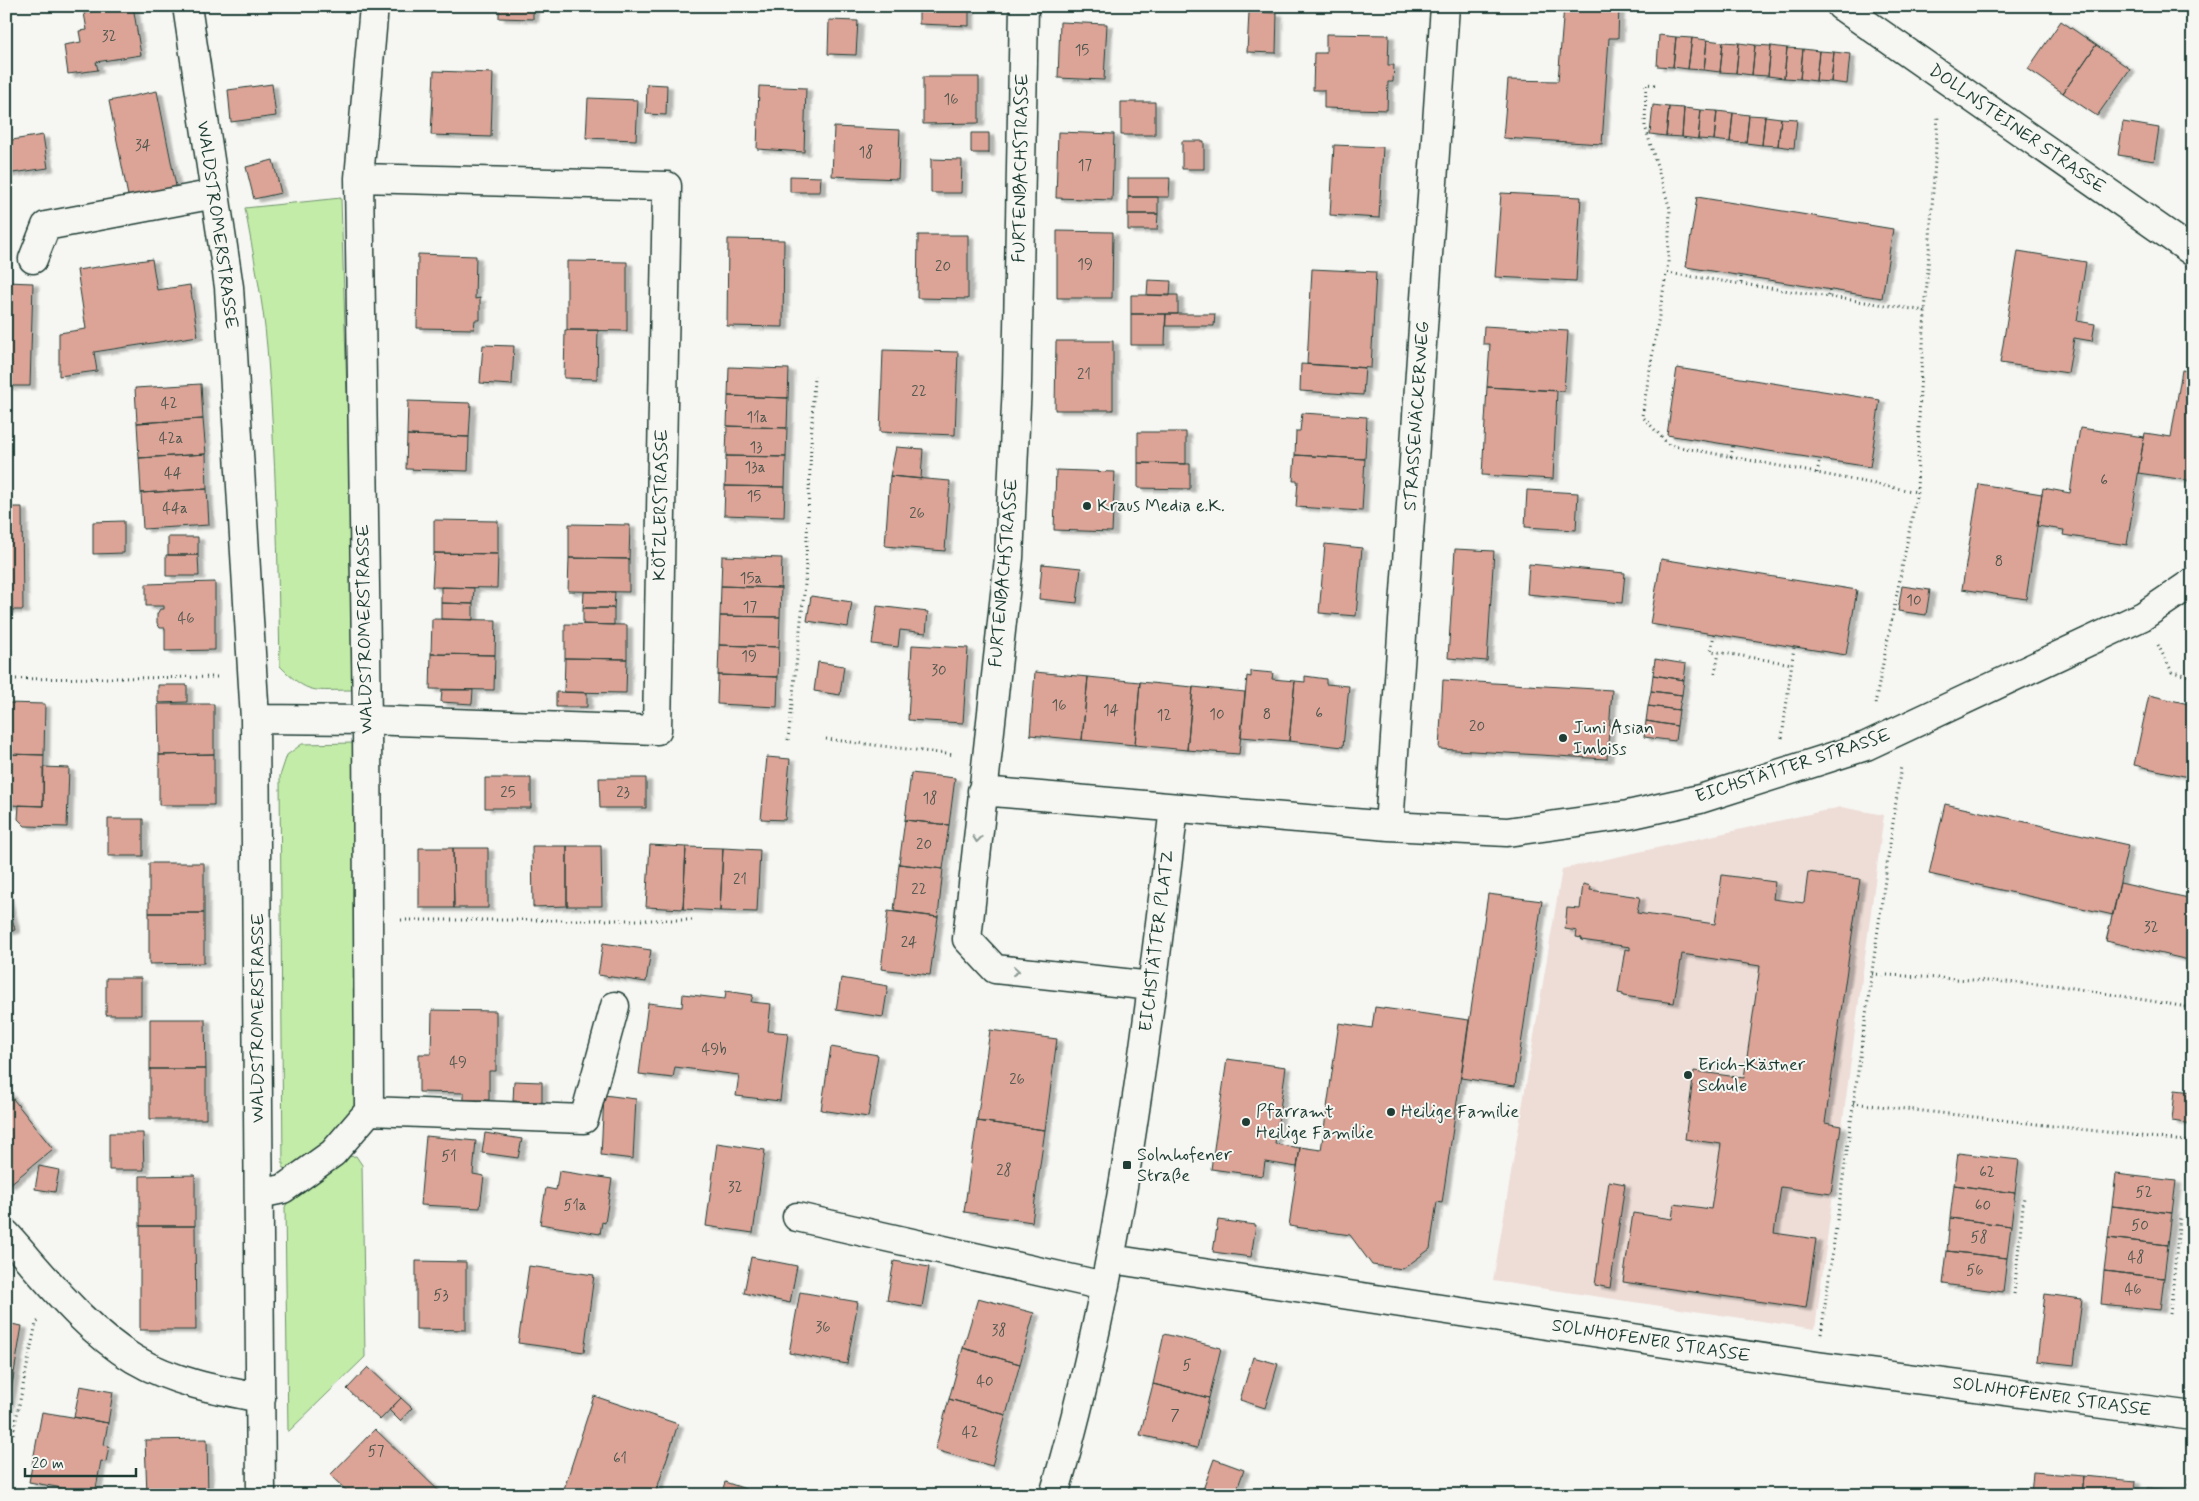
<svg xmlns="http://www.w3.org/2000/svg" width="2199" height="1501" font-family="Mynerve,sans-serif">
  <defs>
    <filter id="shadow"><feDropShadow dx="5.5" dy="3" stdDeviation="1" flood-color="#0004"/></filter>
  </defs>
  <rect width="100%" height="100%" fill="#f6f6f2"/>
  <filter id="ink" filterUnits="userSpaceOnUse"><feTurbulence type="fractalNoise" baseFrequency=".02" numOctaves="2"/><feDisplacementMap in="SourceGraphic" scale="10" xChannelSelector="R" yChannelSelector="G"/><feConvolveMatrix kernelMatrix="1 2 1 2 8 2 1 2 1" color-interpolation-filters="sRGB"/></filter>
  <g filter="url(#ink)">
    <!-- built -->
    <path fill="#eeddd7" d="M1841,807l43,8 -69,514 -322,-48 69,-412z"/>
    <!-- green -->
    <path fill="#c3eca8" stroke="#71946e" d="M341,198l12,393v99c-39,0 -44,6 -73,-24 -2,-106 -4,-213 -13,-319 -4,-47 -14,-93 -22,-139z
      M354,743l2,361 -7,19 -56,47 -10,-2 -3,-392 7,-21 15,-11z
      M356,1156l6,9 3,192 -77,75 -3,-225 9,-16 51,-34z"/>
    <!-- building -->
    <path fill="#dca397" stroke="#1f3d34" filter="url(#shadow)" d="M83,6h40l-39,7z
      M123,6h10l8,49 -45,7 2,8 -30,4 -4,-29 17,-3 -2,-11 8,-1 -3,-17z
      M499,6h34v13l-34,-1z
      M919,6h50v20l-50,-2z
      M1564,6h55l-1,32h-9l-7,106 -99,-6 5,-58 50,1z
      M1249,12l28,1 -1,40 -29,-1z
      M829,20l29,1 -2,34 -28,-1z
      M2061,21l35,24 -33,48 -35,-24z
      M1060,22l47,2 -3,56 -46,-2z
      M1326,34l63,1 -1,30h6l-1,17h-5l-1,28 -63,-2v-18h-11l1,-37h12z
      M1659,35l17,2 -3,30 -16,-1z
      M1676,37l16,1 -4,31 -15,-2z
      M1692,38l15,2 -3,30 -16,-1z
      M1707,40l16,2 -3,30 -16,-2z
      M1723,42l16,1 -3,30 -16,-1z
      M1739,43l16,2 -3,30 -16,-2z
      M1755,45l16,1 -3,30 -16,-1z
      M2096,45l34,24 -33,47 -34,-23z
      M1771,46l16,2 -3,30 -16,-2z
      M1787,48l16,1 -3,30 -16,-1z
      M1803,49l16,2 -3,30 -16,-2z
      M1819,51l15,1 -3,30 -15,-1z
      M1834,52l16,2 -3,30 -16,-2z
      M434,71l59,2 -2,64 -60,-2z
      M923,77h56v46l-56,1z
      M272,84l4,32 -45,6 -3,-32z
      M647,84l20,1 -1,30 -20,-1z
      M759,86l47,2 -2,64 -47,-3z
      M157,91l20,100 -48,10 -20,-100z
      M588,98l50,2 -2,40 -50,-2z
      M1121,102h34v33h-34z
      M1653,105l16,2 -3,29 -16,-2z
      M1669,107l15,1 -2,29 -16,-1z
      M1684,108l17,2 -3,29 -16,-2z
      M1701,110l16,1 -3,29 -16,-1z
      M1717,111l16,2 -3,29 -16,-2z
      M1733,113l16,2 -3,28 -16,-1z
      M1749,115l16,1 -3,29 -16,-2z
      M1765,116l16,2 -3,28 -16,-1z
      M1781,118l16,1 -3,29 -16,-2z
      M2123,122l36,6 -5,33 -36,-6z
      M834,127l66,3 -2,49 -66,-3z
      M1058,132l56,2 -2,66 -56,-2z
      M971,133h18v20h-18z
      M43,135l5,33 -42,6v-33z
      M1182,141h22v28h-22z
      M1334,145l49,2 -4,71 -49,-3z
      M931,159l31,1 -1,33h-30z
      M273,160l8,33 -27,6 -8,-32z
      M790,176l31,1 -1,15h-30z
      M1128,178h42l-1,19h-41z
      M1501,193l80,4 -5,84 -81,-4z
      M1128,197h30v17h-30z
      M1697,197l196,32 -11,69 -196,-31z
      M1128,214h30l-1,16h-29z
      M1057,231l56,1 -1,66h-55z
      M918,235h50v64l-51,-1z
      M728,239l56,1 -1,87 -56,-1z
      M2018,251l68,11 -9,59 18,3 -3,17 -18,-3 -6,35 -68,-10z
      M418,254l58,2 -1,43 5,-1v22h-5l-1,9 -57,-1z
      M152,259l5,31 33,-5 8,51 -104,16 3,19 -38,5v-43l27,-4 -9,-59z
      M567,261l60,1v69l-60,-1z
      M1312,269l64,3 -5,96 -64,-4z
      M1148,280l23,1 -1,15 -23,-1z
      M6,282l27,1 -3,103h-24z
      M1131,295h47v19h-47z
      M1131,314h35l-1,31h-34z
      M1166,314h49l-1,12h-49z
      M1484,326l84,5 -4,60 -77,-4 3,-43h-7z
      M565,330h33l-1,49 -33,-1z
      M1056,341h57v69h-58z
      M483,345l31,1 -2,39 -32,-2z
      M883,350l75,2 -3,83 -75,-3z
      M1301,364l64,4 -2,27 -63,-4z
      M729,367l60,2 -1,29 -60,-2z
      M1677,368l203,32 -10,67 -203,-32z
      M2182,370l11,2v109l-55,-8 7,-40 26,4z
      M201,384l2,35 -66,4 -2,-35z
      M1487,387l70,4 -4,88 -71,-4z
      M728,396l60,2 -1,30 -60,-2z
      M408,401l63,2 -2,34 -62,-2z
      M1302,413l65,4 -2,42 -70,-4 1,-24h4z
      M203,419l3,35 -67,4 -2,-35z
      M727,426l60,2 -1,29 -60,-1z
      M2080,428l64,9 -17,108 -64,-10 1,-5 -27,-4 6,-38 27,5z
      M1138,432h48v32l-48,-1z
      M407,435l62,2 -1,34 -62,-2z
      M896,447l27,2 -2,30 -31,-3z
      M206,454l1,35 -66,4 -2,-35z
      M1295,455l70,4 -3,52 -66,-4 2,-26h-5z
      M726,456l60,1 -1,30 -60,-1z
      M1138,463l52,1v25l-52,-1z
      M1056,470l59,2 -3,60 -58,-2z
      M890,476l60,5 -5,70 -60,-5z
      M1979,484l63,10 -16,105 -64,-10z
      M725,486l60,1 -1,30 -60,-2z
      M207,489l2,36 -66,4 -2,-36z
      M1527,490l51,3 -2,37 -51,-3z
      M6,507h16l1,103h-17z
      M434,520l64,1v33l-64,-1z
      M124,521v32l-31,1v-32z
      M569,524l61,1 -1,34 -60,-1z
      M168,537h30v18h-30z
      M1325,544l37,4 -6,68 -37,-3z
      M1455,549l39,2 -7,110 -39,-3z
      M434,553l64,1 -1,34 -65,-1z
      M166,555h32l1,21h-33z
      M722,556l60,2 -1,30 -60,-2z
      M569,558l60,1v33l-61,-1z
      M1661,559l196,31 -11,65 -196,-31z
      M1042,564l39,4 -4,35 -38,-4z
      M1529,564l96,9 -3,30 -95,-9z
      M215,582v68l-50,1v-23h-5l-3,-5v-9l3,-5h4v-3h-18v-22z
      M721,586l60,2 -1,29 -60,-1z
      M1902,586l28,4 -4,25 -28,-4z
      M441,587l33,1 -1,16 -32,-1z
      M584,592h31l-1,16h-31z
      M811,596l41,6 -4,25 -41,-6z
      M441,603l32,1v16l-32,-1z
      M877,606l51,6 -2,21 -26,-3 -2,17 -26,-3z
      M583,608h31v17l-31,-1z
      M720,616l60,1 -1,30 -60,-2z
      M432,619l64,1 -1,35 -64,-1z
      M565,624l62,1v34l-62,-1z
      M719,645l60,2 -1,30 -60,-2z
      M912,645l56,3 -5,75 -55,-3z
      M431,654l64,1 -1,35 -64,-1z
      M565,658l62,1 -1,34 -62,-1z
      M1655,659l31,5 -2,16 -31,-5z
      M818,662l26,4 -4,29 -26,-4z
      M1251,671l22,2 -1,6 23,2 -6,60 -48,-4 6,-61 4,1z
      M1035,672l53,5 -6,63 -52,-5z
      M718,675l60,2 -1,30 -60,-3z
      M1653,675l31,5 -2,15 -31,-4z
      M1305,676l21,3v5l23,2 -6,61 -54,-6 6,-60 10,1z
      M1088,677l52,5 -5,63 -53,-5z
      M1443,680l169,10 -5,69 -168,-10z
      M1140,682l53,5 -6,63 -52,-5z
      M158,685h29v17l-29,1z
      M1193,687l52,5 -6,62 -52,-4z
      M442,690h31l-1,14 -31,-2z
      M1651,691l31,4 -3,15 -31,-4z
      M556,692l31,1v14h-31z
      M2149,695l44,10v73l-59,-13z
      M6,703l39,1 -1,51 -38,-1z
      M158,704h56v50l-55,1z
      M1648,706l31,4 -2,16 -31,-5z
      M1646,721l31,5 -2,15 -31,-4z
      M6,754l38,1 -1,51 -37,-1z
      M214,754v51h-55v-50z
      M767,757l23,2 -5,61 -24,-1z
      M43,767l26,1 -2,59 -42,-1 -7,-7 1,-14 24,1z
      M911,773l44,5 -6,47 -44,-5z
      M485,778h46v30h-46z
      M599,778h47v30h-46z
      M1945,804l183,41 -15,70 -184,-41z
      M108,819h35v37h-35z
      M905,820l44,5 -6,44 -44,-5z
      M650,845l36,2 -3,62 -37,-2z
      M532,846h35v60l-34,1z
      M567,846h34l1,60h-35z
      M686,847l37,1 -3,63 -37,-2z
      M419,848h34l1,60h-35z
      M453,848h35v60h-34z
      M723,848l37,2 -3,62 -37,-1z
      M149,863h55v50h-55z
      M899,864l44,5 -5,48 -44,-6z
      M1808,872l52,7 -35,244 16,3 -10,68 -50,-7 -7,46 42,6 -10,69 -183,-26 10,-69 39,6 2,-15 37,5 10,-65 -36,-5 9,-68 50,7 16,-112 -78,-12 -8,49 -51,-7v-2l-5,-1 7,-44 5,1v-3l-49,-7 1,-2 -6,-1 1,-6 -12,-2 2,-21 13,1 3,-25 8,2 -1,4 50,7 -3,16 78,11 7,-49 53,7 -2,17 31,4z
      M2120,883l73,16v62l-87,-20z
      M6,894l9,36 -9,2z
      M1488,894l54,7 -27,185 -54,-8z
      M888,911l50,6 -8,58 -49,-6z
      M149,913h55v50l-55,1z
      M603,943l48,7 -5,32 -48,-7z
      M106,978h35v37h-35z
      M841,978l47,8 -5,31 -47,-7z
      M726,991l27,4 -2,7 20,2 -3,27 20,2 -8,68 -44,-5 3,-21 -64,-8 -2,11 -34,-4 9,-71 34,4 1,-13 42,5z
      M1375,1007l94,13 -27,183 -5,-1 -7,47 -27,20 -31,-4 -22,-30 -61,-9 11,-79 21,3 18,-127 33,5z
      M432,1010l64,1v60h-7v29h-25v-7l-45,-1v-38h12z
      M150,1019h55l1,50h-56z
      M990,1030l67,9 -12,91 -68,-9z
      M831,1047l47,8 -10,62 -47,-7z
      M1227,1059l59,8 -11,77 25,4 -3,19 -32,-5 -2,14 -52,-7z
      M150,1069h56v50h-56z
      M514,1081l28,1v20l-29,-1z
      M6,1090l47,59 -44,36 -3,-3z
      M2175,1090l18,2v32l-21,-3z
      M604,1095l32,4 -3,60 -32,-4z
      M977,1121l68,9 -13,92 -68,-10z
      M109,1133h34l1,37h-35z
      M485,1133l37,6 -4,19 -36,-5z
      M426,1136l50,5 -3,33 11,2 -4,32 -60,-3z
      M717,1143l48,7 -12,83 -47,-7z
      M1958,1153l61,7 -4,33 -61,-8z
      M39,1166l20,4 -4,22 -20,-3z
      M559,1171l53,8 -7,44 -3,-1 -2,12 -60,-10 6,-36 10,2z
      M2116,1174l60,7 -4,32 -60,-7z
      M195,1175v51h-55v-50z
      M1609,1181l16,3 -15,104 -15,-3z
      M1954,1185l61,8 -4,33 -61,-8z
      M2112,1206l60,7 -4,32 -60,-7z
      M1950,1218l61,8 -4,32 -60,-7z
      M1218,1220l38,5 -5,32 -38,-5z
      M140,1226h55l1,104h-56z
      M2108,1238l60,7 -4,33 -60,-7z
      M1947,1251l60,7 -4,34 -60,-8z
      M751,1257l46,9 -7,37 -46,-10z
      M416,1261l50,1v68l-50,-1z
      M894,1261l35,6 -7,40 -35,-7z
      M529,1266l65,9 -10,77 -66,-9z
      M2104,1271l60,7 -4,32 -59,-6z
      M800,1292l58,10 -11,62 -58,-11z
      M2045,1294l37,5 -8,66 -37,-4z
      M978,1298l56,15 -14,51 -57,-16z
      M6,1323l16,3 -9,53 -7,-1z
      M1164,1334l57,14 -12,50 -56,-14z
      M963,1348l57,16 -14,51 -57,-16z
      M1253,1357l25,7 -13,44 -25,-8z
      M368,1367l33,31 -21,22 -33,-31z
      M6,1378l7,1 -7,38z
      M1153,1384l56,14 -12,50 -57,-13z
      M80,1386l33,6 -5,31 -34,-6z
      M594,1396l84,28 -23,71h-93z
      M401,1398l11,10 -12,13 -11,-11z
      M949,1399l57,16 -14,51 -57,-16z
      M42,1412l66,11 -4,22 5,1 -3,16 -5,-1 -6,33 -66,-12z
      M375,1429l68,66h-92l-21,-20z
      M207,1439l1,56h-61l-2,-55z
      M1214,1459l30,11 -9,25h-34z
      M2033,1472l51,4 -2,19h-51z
      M2084,1476l51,5 -1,14h-52z
      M725,1482l38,13h-42z
      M2147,1488l27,2v5h-28z
      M1120,1490l17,5h-19z"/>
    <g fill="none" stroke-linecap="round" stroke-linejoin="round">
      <!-- minor casing -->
      <g stroke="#1f3d34" stroke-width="31">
        <path id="minor" d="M187,6l42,281 26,432 6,776
          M1024,6l-7,377 -8,175 -42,381 28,30 157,17
          M1841,6l352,246
          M33,259l13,-33 169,-32
          M255,719l112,1 290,10 10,-544 -308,-8
          M982,791l407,35 118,6 121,-17 72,-16 166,-53 277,-130 50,-34
          M1389,826l56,-820
          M369,1111l215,8 31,-113
          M259,1194l24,-5 50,-36 36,-42 -2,-391 -8,-542 15,-172
          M797,1217l307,69
          M6,1234c38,42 79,96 128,125 39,23 83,31 127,39
          M1111,1259l706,107 376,50
          M1054,1495c66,-224 92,-456 120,-687"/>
      </g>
      <!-- path -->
      <path stroke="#1f3d34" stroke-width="3" stroke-dasharray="1 4" stroke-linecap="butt" d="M1655,85l-9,-1 -1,42 25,83 -2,54 -26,153 27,29 248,47
        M1667,273l259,38
        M1741,283v-7
        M1828,296l2,-6
        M1731,457l2,-12
        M1817,473l3,-14
        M1714,634l-3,17 81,13
        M2158,645l14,27 21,5
        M1715,673l4,-20
        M6,679l215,-2
        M1875,704l42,-212 3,-102 18,-275
        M1782,738l12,-91
        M826,739l129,16
        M788,740l17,-156 9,-208
        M401,920h292
        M1872,974l183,11 138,23
        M1853,1103l340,39
        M2014,1294l10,-98
        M2170,1314l10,-98
        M1821,1334l80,-568
        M13,1434l23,-111 3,-2
        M2187,1495l6,-36"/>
      <!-- minor -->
      <use href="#minor" stroke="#f6f6f2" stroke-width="28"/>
    </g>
    <!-- one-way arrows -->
    <defs><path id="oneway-chevron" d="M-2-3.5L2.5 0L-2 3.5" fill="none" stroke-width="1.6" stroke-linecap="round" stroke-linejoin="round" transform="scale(1.25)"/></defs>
    <g stroke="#8a9a93">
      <use href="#oneway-chevron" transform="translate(977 839) rotate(96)"/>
      <use href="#oneway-chevron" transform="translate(1016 971) rotate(6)"/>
    </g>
  </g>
  <!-- markers -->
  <g fill="#1f3d34" stroke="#f6f6f2" stroke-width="2">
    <circle cx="1087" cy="506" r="5"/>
    <circle cx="1563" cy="738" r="5"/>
    <circle cx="1688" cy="1075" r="5"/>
    <circle cx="1391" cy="1112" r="5"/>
    <circle cx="1246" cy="1122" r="5"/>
    <rect x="1122" y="1160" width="10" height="10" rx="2.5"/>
  </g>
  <g text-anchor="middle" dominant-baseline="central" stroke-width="4" stroke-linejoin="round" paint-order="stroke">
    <!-- number labels -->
    <g font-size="15" fill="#4e564d">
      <text x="109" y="37">32</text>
      <text x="1082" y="51">15</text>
      <text x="951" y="100">16</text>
      <text x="143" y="146">34</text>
      <text x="866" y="153">18</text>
      <text x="1085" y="166">17</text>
      <text x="1085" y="265">19</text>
      <text x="943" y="267">20</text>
      <text x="1084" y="375">21</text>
      <text x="919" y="392">22</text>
      <text x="169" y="404">42</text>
      <text x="757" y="418">11a</text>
      <text x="171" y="439">42a</text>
      <text x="756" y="448">13</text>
      <text x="755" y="468">13a</text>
      <text x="173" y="474">44</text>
      <text x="2104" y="481">6</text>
      <text x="754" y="497">15</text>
      <text x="175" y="509">44a</text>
      <text x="917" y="514">26</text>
      <text x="1999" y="562">8</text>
      <text x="751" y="579">15a</text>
      <text x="1914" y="601">10</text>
      <text x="750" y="608">17</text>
      <text x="186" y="619">46</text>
      <text x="749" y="657">19</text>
      <text x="939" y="671">30</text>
      <text x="1059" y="706">16</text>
      <text x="1111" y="711">14</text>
      <text x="1319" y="714">6</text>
      <text x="1217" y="715">10</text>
      <text x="1267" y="715">8</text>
      <text x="1164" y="716">12</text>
      <text x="1477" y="727">20</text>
      <text x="508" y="793">25</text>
      <text x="623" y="793">23</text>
      <text x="930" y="799">18</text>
      <text x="924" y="845">20</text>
      <text x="740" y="880">21</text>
      <text x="919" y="890">22</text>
      <text x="2151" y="928">32</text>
      <text x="909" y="943">24</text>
      <text x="714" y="1050">49b</text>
      <text x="458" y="1063">49</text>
      <text x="1017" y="1080">26</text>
      <text x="449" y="1157">51</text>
      <text x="1004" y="1171">28</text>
      <text x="1987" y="1173">62</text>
      <text x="735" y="1188">32</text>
      <text x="2144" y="1193">52</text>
      <text x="575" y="1206">51a</text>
      <text x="1983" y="1206">60</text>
      <text x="2140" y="1226">50</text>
      <text x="1979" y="1238">58</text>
      <text x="2136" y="1258">48</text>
      <text x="1975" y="1271">56</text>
      <text x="2133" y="1290">46</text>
      <text x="441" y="1296">53</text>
      <text x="823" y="1328">36</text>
      <text x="999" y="1331">38</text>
      <text x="1187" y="1366">5</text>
      <text x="985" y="1382">40</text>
      <text x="1175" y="1416">7</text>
      <text x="970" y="1433">42</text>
      <text x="376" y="1452">57</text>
      <text x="620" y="1459">61</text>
    </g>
    <!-- street labels -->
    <g font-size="18" fill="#1f3d34" stroke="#f6f6f2">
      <text transform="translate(2017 129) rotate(35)">DOLLNSTEINER STRASSE</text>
      <text transform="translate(1021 168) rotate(-89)">FURTENBACHSTRASSE</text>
      <text transform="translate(217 225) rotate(82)">WALDSTROMERSTRASSE</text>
      <text transform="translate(1417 416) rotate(-86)">STRASSENÄCKERWEG</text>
      <text transform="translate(661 505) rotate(-89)">KÖTZLERSTRASSE</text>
      <text transform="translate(1004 573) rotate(-85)">FURTENBACHSTRASSE</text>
      <text transform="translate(365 629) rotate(-91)">WALDSTROMERSTRASSE</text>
      <text transform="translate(1793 766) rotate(-18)">EICHSTÄTTER STRASSE</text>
      <text transform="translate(1157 941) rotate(-83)">EICHSTÄTTER PLATZ</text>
      <text transform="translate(258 1018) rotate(-90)">WALDSTROMERSTRASSE</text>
      <text transform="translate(1651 1341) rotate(9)">SOLNHOFENER STRASSE</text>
      <text transform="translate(2052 1397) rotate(8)">SOLNHOFENER STRASSE</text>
    </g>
    <!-- poi labels -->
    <g font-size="18" fill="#1f3d34" stroke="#f6f6f2" text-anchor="start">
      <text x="1097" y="506">Kraus Media e.K.</text>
      <text x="1573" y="728">Juni Asian<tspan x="1573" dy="21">Imbiss</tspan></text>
      <text x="1698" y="1065">Erich-Kästner<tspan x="1698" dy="21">Schule</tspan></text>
      <text x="1256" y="1112">Pfarramt<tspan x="1256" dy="21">Heilige Familie</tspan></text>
      <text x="1401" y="1112">Heilige Familie</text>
      <text x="1137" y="1155">Solnhofener<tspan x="1137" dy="21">Straße</tspan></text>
    </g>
  </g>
  <!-- margin -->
  <rect width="2199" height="1501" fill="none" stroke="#f6f6f2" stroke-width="25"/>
  <rect x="12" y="12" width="2174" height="1476" fill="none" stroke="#1f3d34" stroke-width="2" filter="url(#ink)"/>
  <!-- scale -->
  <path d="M25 1468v8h111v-8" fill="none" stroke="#1f3d34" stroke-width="2.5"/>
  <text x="32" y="1468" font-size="15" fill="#1f3d34" stroke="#f6f6f2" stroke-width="4" paint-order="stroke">20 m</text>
</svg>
